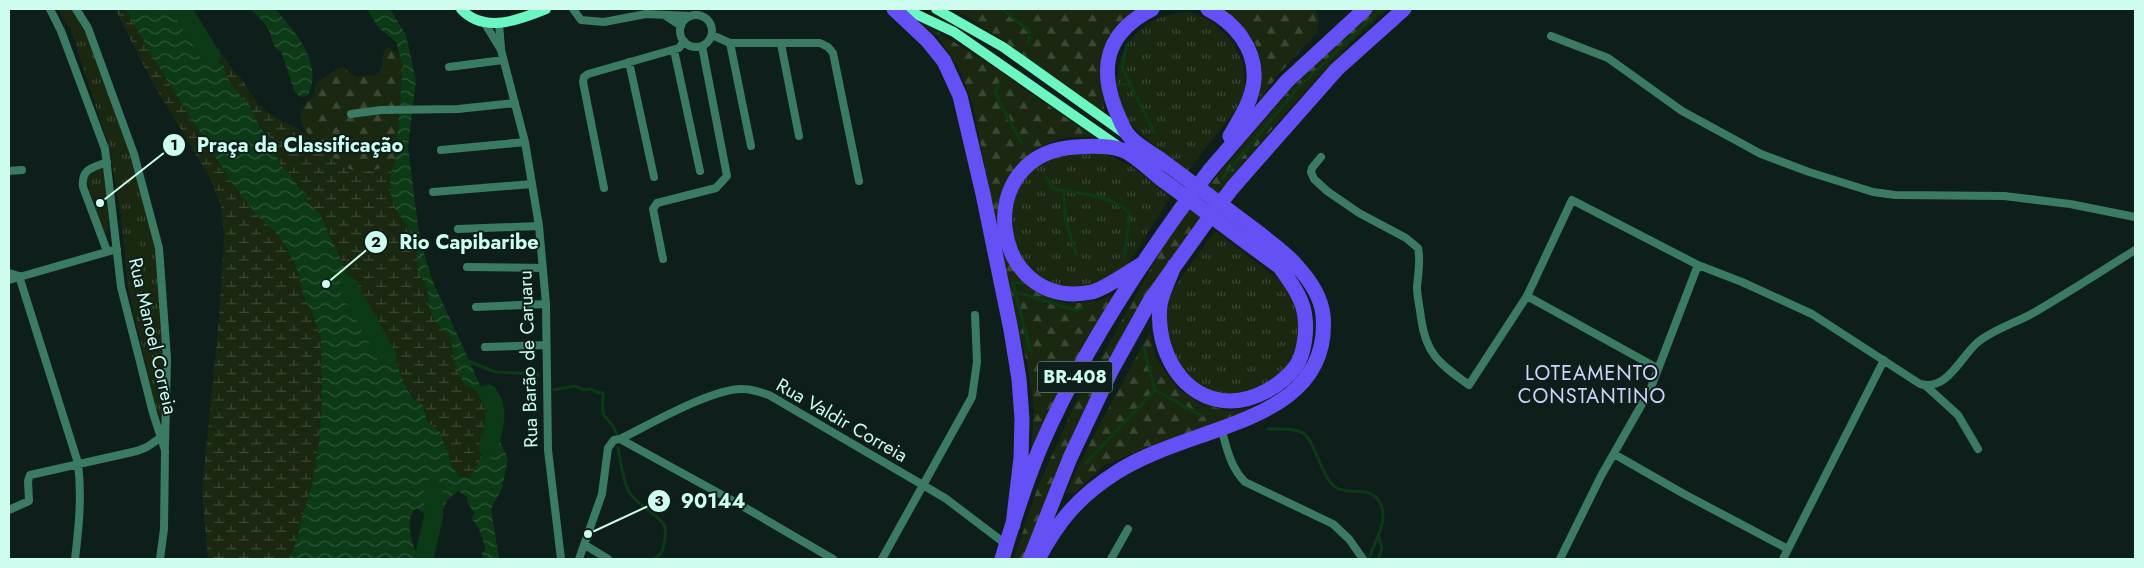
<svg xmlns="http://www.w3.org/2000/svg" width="2144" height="568" font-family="Jost,sans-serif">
  <defs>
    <pattern id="grass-tufts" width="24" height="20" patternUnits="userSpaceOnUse" patternTransform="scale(1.25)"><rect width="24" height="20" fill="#1b2811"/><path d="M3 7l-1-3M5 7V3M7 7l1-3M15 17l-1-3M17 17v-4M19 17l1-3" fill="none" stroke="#3b4834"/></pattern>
    <pattern id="forest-firs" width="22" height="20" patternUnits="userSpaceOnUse" patternTransform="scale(1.25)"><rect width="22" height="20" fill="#1b2811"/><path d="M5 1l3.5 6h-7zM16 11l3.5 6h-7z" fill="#3b4834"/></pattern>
    <pattern id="wetland-marsh" width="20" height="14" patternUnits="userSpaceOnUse" patternTransform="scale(1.25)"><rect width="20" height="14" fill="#1b2811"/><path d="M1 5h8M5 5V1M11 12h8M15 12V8" fill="none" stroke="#3b4834"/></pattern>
    <pattern id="water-waves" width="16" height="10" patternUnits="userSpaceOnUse" patternTransform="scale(1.25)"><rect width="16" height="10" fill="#0c3916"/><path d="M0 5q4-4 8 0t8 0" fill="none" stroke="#2e5738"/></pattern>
  </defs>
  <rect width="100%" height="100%" fill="#0e1f1b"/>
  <!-- grass -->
  <path fill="url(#grass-tufts)" d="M58,9h15l12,19 43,113 28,105 9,107 -2,72 -7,-17 -28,-121 -7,-72 -12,-68 -38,-117z
    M1190,12l21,9 22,22 10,20 2,25 -1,9 -8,12 -49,63c-13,-11 -56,-44 -62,-56 -24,-52 8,-103 65,-104z
    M1073,152l32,2 26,12 39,31 -44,71 -29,18 -37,1 -27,-15 -19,-27 -3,-37 14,-33 13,-11z
    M102,167l2,1 2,7 2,54 -3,6 -2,-1 -17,-57 1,-4z
    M1215,231l63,48 13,18 8,22 1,15 -6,21 -17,23 -39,18 -33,-5 -34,-31 -7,-58z"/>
  <!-- forest -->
  <path fill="url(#forest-firs)" d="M955,9h188l-40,53 1,51 -103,-74z
    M1221,9h94l4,10 -2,14 -40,43 -18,25c6,-49 2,-61 -38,-92z
    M1371,9h17c-64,56 -118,122 -173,188l-9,-8 82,-97z
    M918,20l65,40 110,77h-29l-29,12 -24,24 -12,28 12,63 28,30 28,10 29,-3 22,-7 -87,163 3,-50 -5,-34 -30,-135 -26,-133 -14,-36 -21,-32z
    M388,47l11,7 4,13 -8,95c-12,6 -24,11 -38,10 -5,0 -12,-6 -17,-9 -13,-9 -52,-39 -36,-58 2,-3 6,-5 9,-7l3,-14 21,-15 6,-2 12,10 20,-2 6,-4 3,-21z
    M1187,209l16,9 -115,185 -47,107 -16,49h-11l23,-70 36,-81 92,-165z
    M1150,331l5,26 22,31 24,16 29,7 32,-4 -117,41 -42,18 -28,27h-9l26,-54z"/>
  <!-- wetland -->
  <path fill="url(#wetland-marsh)" d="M115,9h11l27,49 79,125 24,31 19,18 12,16 12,26 4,21 10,20 8,24 1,66 -3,38 -7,43 -9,27 -6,27 -8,19h-81l-6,-68 17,-173 5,-80 -3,-33 -11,-27 -59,-98z
    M186,9h7c11,17 21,35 33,51 5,8 12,14 17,21 7,11 13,23 23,30 14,10 30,15 43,26 32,27 41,47 86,25l-5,15 11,40 12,19 5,25v11l9,15v13l7,20 17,18 3,25 9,19 18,13 6,10 1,28 -4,20 -13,25 -12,-2 -6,-8 -13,-36 -13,-11 -2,-9 -22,-30 -12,-36 -13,-14 -5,6 -12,-18v-16l-41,-90 -13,-12 -9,-19 -17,-16 -4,-8 -1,-14 -23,-28 -5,-13 -5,-3 -14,-19 -9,-20 -5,-2 -14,-24 -10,-6z"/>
  <!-- garden -->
  <path fill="#1b2811" d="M140,243l5,38 -16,2 -5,-38z"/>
  <!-- water -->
  <path fill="url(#water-waves)" d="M126,9h60l8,9 -3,12 17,10 4,8 -2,1 5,11 9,6c2,16 13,25 24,38 3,3 8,17 13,24 6,8 14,14 18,25l-3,2 5,11 9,8 11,16 6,4v8l13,12 41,90v16l11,18 5,-6c5,5 12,9 14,15 7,16 13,51 32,58l4,16 13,11 13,36 6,8 11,2 14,-25 4,-20 -1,-28 -6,-10 -18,-13 -9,-19 -3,-25 -17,-18 -5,-11 -2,-22 -9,-15v-11l-5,-25 -18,-28 -4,-14 -1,-17 5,-15 8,-95 -7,-25 -18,-15 -11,-18h23l16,26 10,45 -8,67 12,94 13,41 36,78 11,25 13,12 4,17 -3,14 14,31 -6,29 -11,21 8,50h-17l1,-4 -3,-3h4l1,-4c-2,-10 -6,-21 -13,-29l2,-6 -7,-12v-4l-9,-6 -10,8 -6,13c-11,5 -17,3 -25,-4 -12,7 -7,34 0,45h6l2,-9 5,1 2,-3 2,17h-145l8,-19 6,-27 9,-27 7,-43 3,-38 -1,-66 -8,-24 -10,-20 -4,-21 -12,-26 -12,-16 -19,-18 -24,-31 -79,-125z
    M250,9h25c20,22 49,55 33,86l-5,2 -6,-2 -3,-5 -13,-39c-10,-4 -8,-13 -12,-20 -4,-8 -12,-16 -19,-22z"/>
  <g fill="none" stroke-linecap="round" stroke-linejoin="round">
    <!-- stream -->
    <path stroke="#0c3916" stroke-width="3" d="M1002,9l28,23 -2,11
      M1127,44l-5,23 8,17
      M999,83l-4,10 26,49
      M1117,85l13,-1 24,48
      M1046,177l8,12c24,4 56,6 75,23v9l-5,37
      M1222,179l74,-89 85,-81
      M1064,190l1,27 11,37
      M1022,282l-9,1 17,67
      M1016,292l61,19 4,-3
      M1144,348l11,42 47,26
      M465,360l31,12 41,2 2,2
      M554,390l21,-4 9,4 8,-1 4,3 7,1c1,8 -3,17 2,24 7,8 7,6 12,17
      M1268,429c9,0 21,-1 31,2 17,5 21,48 38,57 14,8 35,-4 44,17 7,16 -6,36 -11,51
      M618,448c3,14 4,29 10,42 8,16 36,27 37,38 1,5 0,11 -1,16 -1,7 -4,12 -10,15
      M1086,463l69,-73
      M1378,534l4,15 -4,10"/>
    <!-- river -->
    <path stroke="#0c3916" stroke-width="19" d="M182,9l29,48
      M348,286l39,70
      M488,394c13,17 5,35 0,54
      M424,559l10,-45 -1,-25"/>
    <!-- street -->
    <path stroke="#3b7b64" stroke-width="8" d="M50,9l11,22 44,118 16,138 32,126 12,37 -1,79 -4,30
      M76,9l12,19 46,126 25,94 8,110 -2,88
      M573,9l8,11 23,2 42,-8 45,2
      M664,15l17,11
      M680 31a16 16 0 1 1 32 0a16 16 0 1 1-32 0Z
      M484,22l17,28 24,92 14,84 7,78 2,146 13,109
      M499,24l2,24
      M712,35l18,8h90l8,4 5,6 26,128
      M1551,36l57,22 74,53 79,43 48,18 64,20 22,3 109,1 66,8 65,13
      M730,43l21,103
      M781,44l18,92
      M674,50l26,121
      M629,62l25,115
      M449,67l54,-7
      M351,114l30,-4 77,-1 57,-6
      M441,150l84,-8
      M1321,157l-9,11 -1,4 3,7 13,12 32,22 47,25 12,10c3,14 0,25 -1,39 0,10 3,21 4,31 5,37 19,46 48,67l58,-89 45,-96 126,65 44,17 70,32 108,70c28,7 40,-27 58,-42 16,-13 38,-19 57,-30 34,-20 67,-41 100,-62
      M9,171l13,-1
      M604,188l-21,-106 1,-5 4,-3 91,-26 5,-7
      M433,192l99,-8
      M458,229l81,-3
      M107,251l-24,-64c-2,-19 10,-19 24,-25
      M663,259l-10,-50 4,-6 59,-15 11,-12 -25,-130
      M467,267l76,1
      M9,273l10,3 59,187c4,33 1,63 -3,96
      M9,280l108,-31
      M1527,296l130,72
      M476,307l70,-3
      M485,347l61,-2
      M1926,386l32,29 20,34
      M1221,428c6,20 9,39 24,54l88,42 16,15 14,20
      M620,439c29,-14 92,-51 123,-50 9,0 17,3 26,6l176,103 62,47
      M1614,454l70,40 104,55
      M9,510l20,-9 -1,-20 2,-6 107,-24 10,-4 13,-9
      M585,545l23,14
      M579,559l23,-65 6,-46 6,-8 6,-1 124,68 89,52
      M882,559l90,-162 5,-35 -2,-47
      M1111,559l17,-30
      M1560,559l41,-83 49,-86 48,-125
      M1783,559l101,-199"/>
    <!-- secondary -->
    <path stroke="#6bf6c2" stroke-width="10" d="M461,9c23,25 58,11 85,0
      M905,9l49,23 164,114
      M936,9l67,38 121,86"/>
    <!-- highway -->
    <path stroke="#6450f5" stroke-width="15" d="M894,9l34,32 16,20 16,35 23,98 28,136 8,49 3,40 -1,39 -8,67
      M1208,9c26,13 48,39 46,70 -1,20 -14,40 -24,57
      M1210,170l77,-89 78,-72
      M1233,187l104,-118 67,-60
      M1142,264c-14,8 -35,24 -50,28 -102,21 -124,-139 -16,-145 14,-1 32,-2 46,3 11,3 29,21 39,29 40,29 79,59 119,88 10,15 24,32 25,51 2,13 -1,37 -9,48 -14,19 -41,35 -66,35 -49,-1 -75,-52 -70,-96 2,-13 10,-27 14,-39
      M1002,559c11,-37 23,-75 38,-111 36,-84 87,-164 140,-238
      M1030,559l40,-101 41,-87 40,-72 53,-74
      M1038,559c21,-39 41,-63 79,-87 25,-16 55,-26 83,-36 59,-21 130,-43 123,-121 -2,-18 -14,-36 -27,-50 -10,-12 -25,-22 -37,-32 -33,-25 -66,-49 -99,-74 -10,-7 -22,-13 -30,-22 -7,-7 -11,-20 -15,-29 -17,-45 -6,-77 37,-99"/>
    <!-- highway-bridge -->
    <path stroke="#6450f5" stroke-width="15" d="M1180,210l30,-40
      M1204,225l29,-38"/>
  </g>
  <g text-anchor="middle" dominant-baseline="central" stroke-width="4" stroke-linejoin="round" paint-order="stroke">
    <!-- shield labels -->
    <rect fill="#0e1f1b" stroke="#94baaf" stroke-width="1" x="1037.5" y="361.5" width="75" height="31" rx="4"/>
    <g font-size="18" font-weight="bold" fill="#cefcef">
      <text x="1075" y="377">BR-408</text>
    </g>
    <!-- street labels -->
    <g font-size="19" fill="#cefcef" stroke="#0e1f1b">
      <text transform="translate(153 336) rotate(77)">Rua Manoel Correia</text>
      <text transform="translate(528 359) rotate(-92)">Rua Barão de Caruaru</text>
      <text transform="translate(842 420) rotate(30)">Rua Valdir Correia</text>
    </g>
    <!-- neighbourhood labels -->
    <g font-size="20" letter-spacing="1" fill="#d0d2fc" stroke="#0e1f1b">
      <text x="1592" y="373">LOTEAMENTO<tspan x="1592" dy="23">CONSTANTINO</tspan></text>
    </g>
  </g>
  <!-- callouts -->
  <path fill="none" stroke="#cefcef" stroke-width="2" d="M100 203L174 145M326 284L376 242M588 534L659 501"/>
  <g fill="#cefcef" stroke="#0e1f1b" stroke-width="2">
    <circle cx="100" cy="203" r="5"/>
    <circle cx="326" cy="284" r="5"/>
    <circle cx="588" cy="534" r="5"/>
    <circle cx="174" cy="145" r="12"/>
    <circle cx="376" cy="242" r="12"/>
    <circle cx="659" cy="501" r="12"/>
  </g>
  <g font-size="15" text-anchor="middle" font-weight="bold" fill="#111">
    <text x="174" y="150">1</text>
    <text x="376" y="247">2</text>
    <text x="659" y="506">3</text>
  </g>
  <g font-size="20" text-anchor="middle" font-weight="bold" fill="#cefcef" stroke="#0e1f1b" stroke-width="4" stroke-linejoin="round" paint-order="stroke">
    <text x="300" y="152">Praça da Classificação</text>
    <text x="469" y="249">Rio Capibaribe</text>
    <text x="713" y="508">90144</text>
  </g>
  <!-- border -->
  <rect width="2144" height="568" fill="none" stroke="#cefcef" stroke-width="20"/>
</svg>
